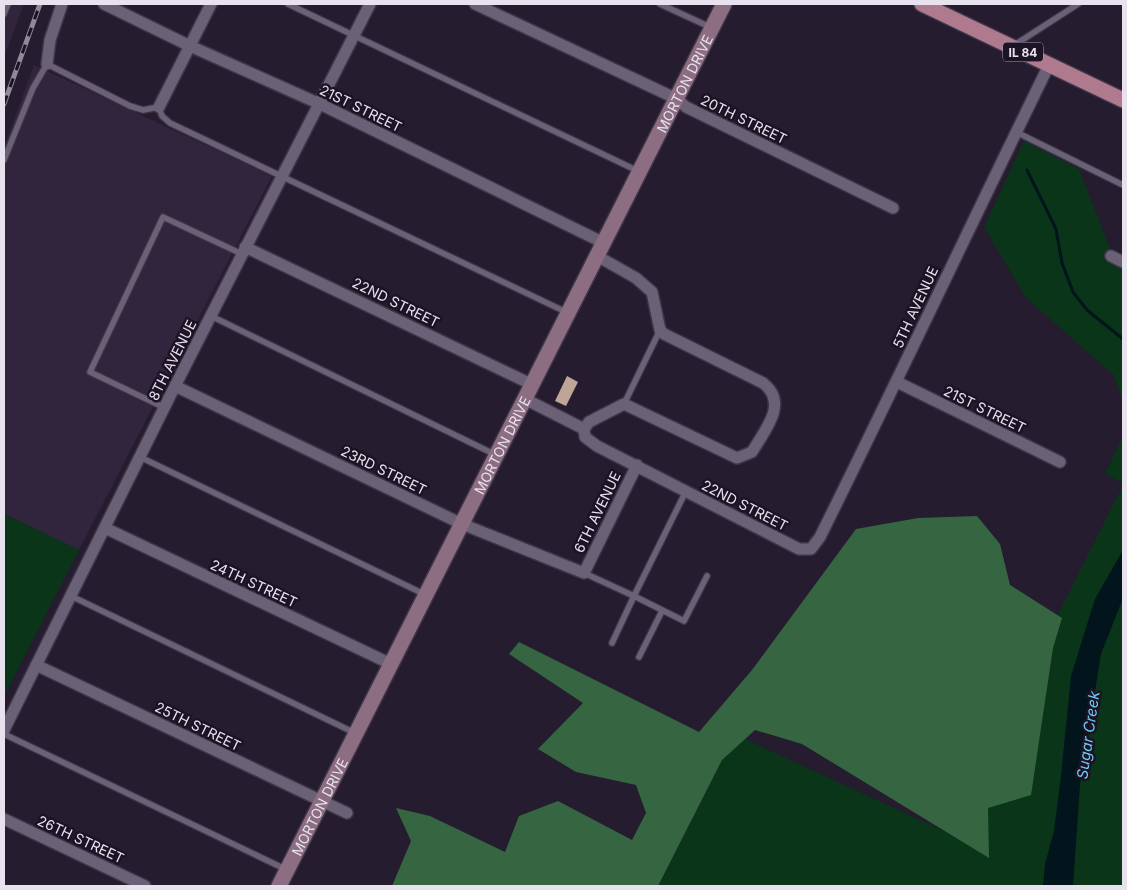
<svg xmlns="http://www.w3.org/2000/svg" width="1127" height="890" font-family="Inter,sans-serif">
  <rect width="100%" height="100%" fill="#251c2f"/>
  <!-- built -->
  <path fill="#31253d" d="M4,4h20l-20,53z
    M34,65l238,111 -193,374 -75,-36v-367z"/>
  <!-- green -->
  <path fill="#0a3519" d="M1024,141l55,28 36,93 8,4v136l-9,-27 -88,-77 -42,-71z
    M1123,435v48l-18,-9z
    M1123,485v401h-482l78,-159 229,106z
    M4,514l75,36 -75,146z"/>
  <!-- forest -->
  <path fill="#366542" d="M977,516l23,28 10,41 52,33 -9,30 -22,147 -43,13 1,50 -187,-114 -47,-14 -33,30 -64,126h-266l19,-45 -15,-33 34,8 75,36 14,-36 39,-15 74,39 14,-27 -10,-28 -60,-13 -38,-23 45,-46 -74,-49 10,-12 180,90 53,-62 104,-141 62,-11z"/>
  <!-- water -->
  <path fill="#02141c" d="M1123,550v48l-22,56 -21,131 -7,101h-30l2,-22 9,-33 7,-55 10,-100 24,-77z"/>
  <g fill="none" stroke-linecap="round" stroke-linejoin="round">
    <!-- stream -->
    <path stroke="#02141c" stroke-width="3" d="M1027,170l29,59 6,34 11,29 14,18 36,29"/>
  </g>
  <!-- building -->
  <path fill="#bfa597" d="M567,376l11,6 -12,24 -11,-5z"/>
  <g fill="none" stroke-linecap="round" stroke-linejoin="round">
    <!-- lane casing -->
    <g stroke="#3e3647" stroke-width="8">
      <path id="lane" d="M288,4l350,167
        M660,4l50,23
        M4,14l4,-10
        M1013,46l65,-42
        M1016,132l107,53
        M4,160l29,-72 14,-24 83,42 13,4 16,-3 3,9 8,7 396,189
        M211,316l285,139
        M624,404l36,-74
        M165,408l-75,-36 73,-155 79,37
        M140,457l286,138
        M584,573l50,23 52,-105
        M71,596l284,137
        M612,643l22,-47 50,25 23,-45
        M639,657l23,-46
        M4,734l281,135"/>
    </g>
    <!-- street casing -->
    <g stroke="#3e3647" stroke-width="14">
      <path id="street" d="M104,4l86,42 130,58 284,139
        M475,4l202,95 9,8 207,101
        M47,64l3,-24 12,-36
        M159,107l52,-103
        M245,247l288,138
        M1111,256l12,6
        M897,382l163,80
        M175,386l287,138 122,49 53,-108
        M525,399l59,30 1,8 12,9 202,103h12l9,-12c78,-157 152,-315 229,-472
        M584,429l5,-7 35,-18 113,54 15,-6c13,-22 37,-49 11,-69l-99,-49 -4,-4 -8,-38 -16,-14 -39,-22
        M105,528l286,136
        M36,665l311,148
        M4,730l171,-344 195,-382
        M4,819l141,67"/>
    </g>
    <!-- secondary casing -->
    <g stroke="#3e3647" stroke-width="18">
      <g id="secondary">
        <path id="s1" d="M279,886l445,-882"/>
      </g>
    </g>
    <!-- primary casing -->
    <g stroke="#3e3647" stroke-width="18">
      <path id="primary" d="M922,4l201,96"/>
    </g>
    <!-- lane -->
    <use href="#lane" stroke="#6b6177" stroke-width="5.5"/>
    <!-- street -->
    <use href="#street" stroke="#6b6177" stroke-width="11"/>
    <!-- secondary -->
    <use href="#secondary" stroke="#8d6d82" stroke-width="15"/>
    <!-- primary -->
    <use href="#primary" stroke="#af798e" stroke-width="15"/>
    <!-- rail casing -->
    <g stroke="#908999" stroke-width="5">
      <path id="rail" d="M4,104l36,-100"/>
    </g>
    <!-- rail -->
    <use href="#rail" stroke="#1c1325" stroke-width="3" stroke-dasharray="9" stroke-linecap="butt"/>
  </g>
  <g text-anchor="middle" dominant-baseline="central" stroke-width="5" stroke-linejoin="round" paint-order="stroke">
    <!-- shield labels -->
    <rect fill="#1c1325" stroke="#aba4b2" stroke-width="1" x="1003" y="42.5" width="40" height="19" rx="4"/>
    <g font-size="12" font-weight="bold" fill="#e8e2ef">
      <text x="1023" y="52">IL 84</text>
    </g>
    <!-- street labels -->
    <g font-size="14" fill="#e8e2ef" stroke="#1c1325">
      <text stroke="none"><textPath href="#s1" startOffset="899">MORTON DRIVE</textPath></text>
      <text transform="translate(361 108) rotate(26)">21ST STREET</text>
      <text transform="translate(744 119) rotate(26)">20TH STREET</text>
      <text transform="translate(396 302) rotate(26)">22ND STREET</text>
      <text transform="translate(915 307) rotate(-65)">5TH AVENUE</text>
      <text transform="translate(172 360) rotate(-63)">8TH AVENUE</text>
      <text transform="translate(985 409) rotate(26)">21ST STREET</text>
      <text stroke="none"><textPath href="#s1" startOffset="494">MORTON DRIVE</textPath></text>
      <text transform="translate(384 470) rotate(26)">23RD STREET</text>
      <text transform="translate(745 505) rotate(27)">22ND STREET</text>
      <text transform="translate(597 512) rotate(-64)">6TH AVENUE</text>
      <text transform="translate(254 583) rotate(25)">24TH STREET</text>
      <text transform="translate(198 726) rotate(26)">25TH STREET</text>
      <text stroke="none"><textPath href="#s1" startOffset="89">MORTON DRIVE</textPath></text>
      <text transform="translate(81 839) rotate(25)">26TH STREET</text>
    </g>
    <!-- water labels -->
    <g font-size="15" font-style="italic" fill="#6dccf5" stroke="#1c1325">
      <text transform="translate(1088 735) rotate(-82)">Sugar Creek</text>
    </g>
  </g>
  <!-- border -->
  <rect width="1127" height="890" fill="none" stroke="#e8e2ef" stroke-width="10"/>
</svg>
